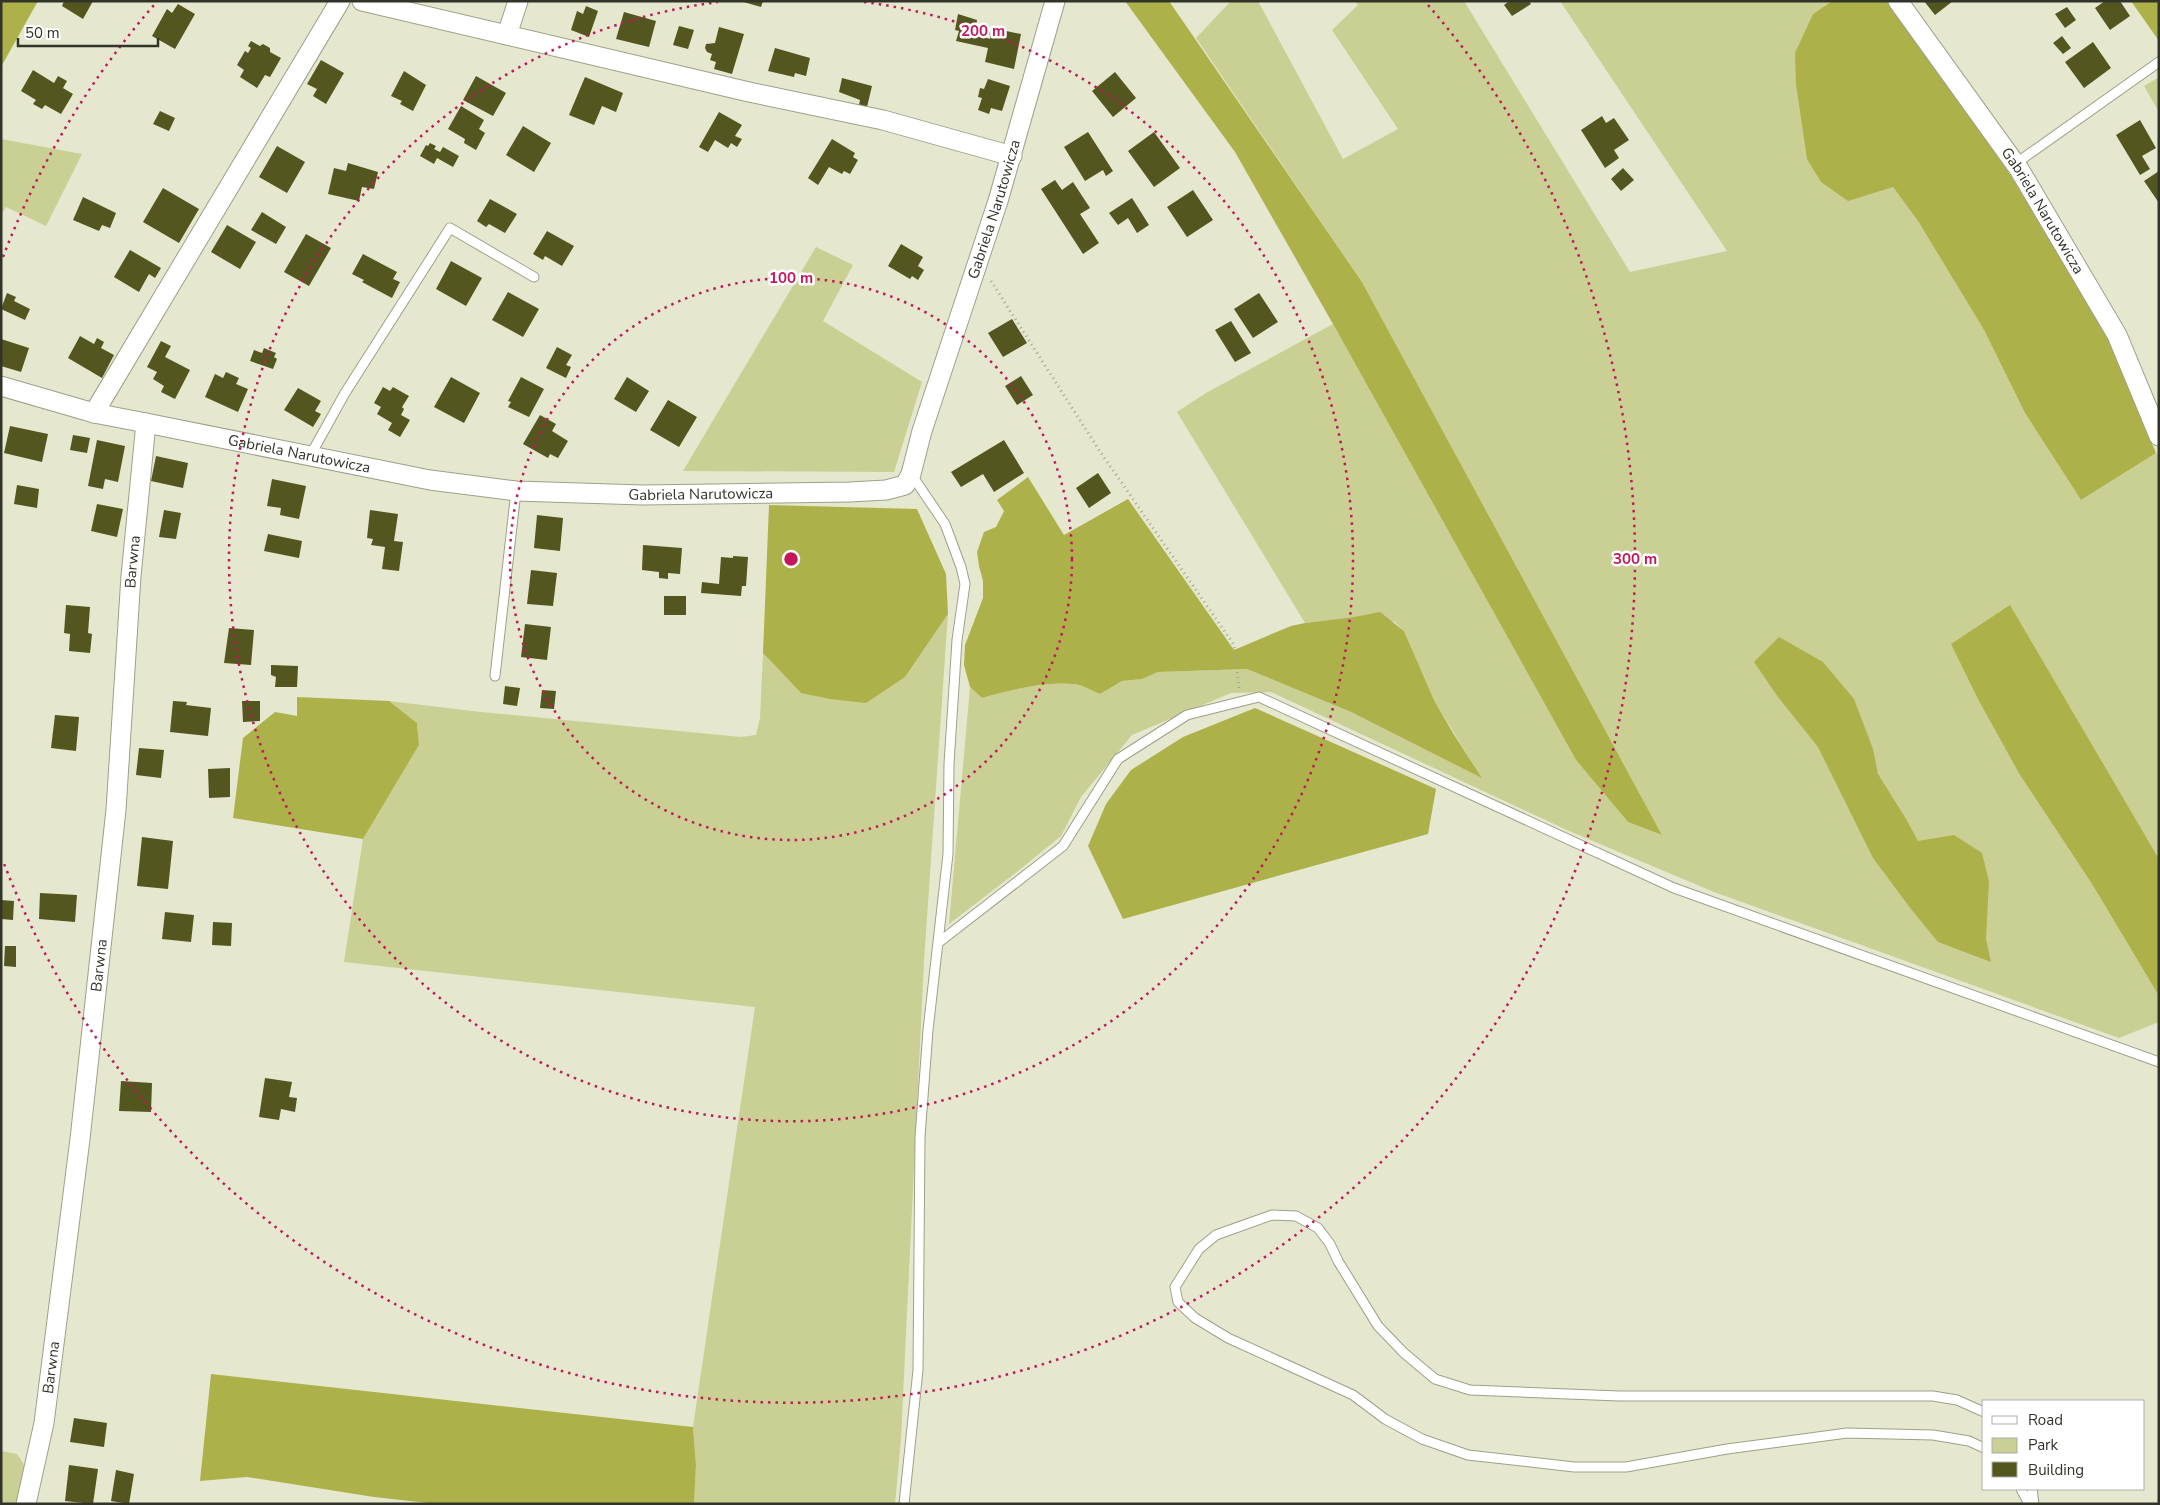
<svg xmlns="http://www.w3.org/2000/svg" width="2160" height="1505" font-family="'Nunito Sans',sans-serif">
  <rect width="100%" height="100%" fill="#e5e8ce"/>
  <!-- green -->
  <path fill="#cacf93" d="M1231,1h27l85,158 55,-30 -66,-99 26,-25 -3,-4h109l166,271 97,-21 -167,-250h272l-19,13 80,173 25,34 66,109 41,83 56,87 75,-47 3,4v402l-149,-253 10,169 72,109 67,112v26l-40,16 -405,-146 -145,-61 -298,-139 -40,1 -99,42 -51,62 -20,39 -43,35 -69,53 21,-237 12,11c29,-8 62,-17 92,-14 9,1 18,7 26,10l22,-13 20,-2 16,-7 89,-3 104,43 130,65 -47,-77 -30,-69 -9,-9 -41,-5 -49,6 -128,-211 29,-19 127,-69 243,436 52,62 34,13 -300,-553 -166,-244z
    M2159,77v35l-15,-26z
    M1,139l81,15 -36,72 -40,-19 -5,8z
    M816,247l37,18 -30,56 99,61 -28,90 -211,-1z
    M948,614l-24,347 -23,477 -6,66h-201l2,-39 -3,-38 62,-420 -411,-45 19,-123 56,-94 -2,-22 -28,-22 92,11 260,25 15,-2 4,-17 3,-65 38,40 104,-16z
    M1,1451l16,3 10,15 -8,35h-18z"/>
  <!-- forest -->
  <path fill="#adb14a" d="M1,1h37l-37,66z
    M1125,1h44l193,281 300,553 -34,-13 -52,-62 -243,-436 -98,-172z
    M1832,1h57l122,175 96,158 49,119 -75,47 -56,-87 -41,-83 -66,-109 -25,-34 -45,14 -27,-19 -14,-23 -11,-75 -1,-31 18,-39z
    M2131,1h28v40z
    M1028,477l36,58 64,-36 106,151 57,-24 14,-3 49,-6 26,-5 24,19 30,69 19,33 29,45 -131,-66 -104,-43 -89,3 -16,7 -20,2 -22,13c-8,-3 -17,-9 -26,-10 -30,-3 -64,6 -92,14l-12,-11 -6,-22 1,-20 18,-47v-17l-4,-15 -2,-14 7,-20 12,-5 8,-16 -7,-11z
    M769,505l148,4 29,65 2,40 -43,63 -39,26 -36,-4 -29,-6 -38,-40z
    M2010,605l149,254v137l-67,-112 -72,-109 -42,-76 -27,-55z
    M1779,637l44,25 31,37 19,50 5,25 28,45 12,22 36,-6 28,18 7,28 -3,58 5,23 -53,-20 -27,-33 -38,-51 -55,-111 -40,-50 -24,-35z
    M297,697l92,4 28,22 2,22 -56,94 -130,-21 10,-80 32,-26 22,4z
    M1255,708l181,81 -8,45 -305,85 -35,-73 18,-42 25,-34 52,-33z
    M211,1374l482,53 3,38 -2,39h-257l-63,-7 -127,-20 -47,4z"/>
  <!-- building -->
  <path fill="#54561f" d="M64,1h29l-10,18 -21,-13z
    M740,1h23l-2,6z
    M1509,1h20l2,3 -19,12 -8,-11z
    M1924,1h29l-18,14z
    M2105,1h15l10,15 -20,14 -15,-22z
    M178,4l17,10 -20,35 -23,-13 15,-27 5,4z
    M586,6l12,5 -9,26 -18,-7 6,-19 6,3z
    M2067,7l9,13 -11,8 -10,-14z
    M624,12l32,9 -7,26 -33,-8z
    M958,14l19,6 -1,7 10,2 -2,8 6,2 2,-11 29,6 -7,35 -29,-7 3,-14 -32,-7 3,-10 -4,-1z
    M679,26l15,4 -6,19 -15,-4z
    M719,27l25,7 -12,40 -18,-5 2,-7 -6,-2 2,-6 -5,-2 -2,-4 1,-4 9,-1z
    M2062,36l9,12 -8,6 -10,-11z
    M251,41l9,5 3,-2 7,4v4l11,6 -11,19 -5,-2 -8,13 -17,-11 4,-7 -7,-5 8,-14 3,2 3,-5 -3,-2z
    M2093,42l18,26 -27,20 -19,-26z
    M775,48l35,10 -4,18 -11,-3 -1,4 -26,-6z
    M321,60l23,13 -18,31 -13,-8 4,-7 -10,-5z
    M33,70l21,13 4,-7 9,5 -4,7 10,6 -12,20 -16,-9 -3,4 -9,-5 3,-4 -15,-9z
    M404,71l22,14 -13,26 -13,-7 2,-3 -11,-5z
    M1115,72l21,26 -23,19 -21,-26z
    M476,76l30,17 -13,23 -30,-16z
    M585,77l38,16 -7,19 -14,-6 -8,19 -25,-10z
    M842,78l30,8 -5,21 -8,-2 1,-5 -21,-8z
    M988,79l22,7 -8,25 -11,-3 -2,6 -11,-4 4,-12 -4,-1 2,-9 4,1z
    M461,106l23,14 -5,9 6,4 -9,17 -12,-7 1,-4 -17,-10z
    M160,111l15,7 -6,13 -16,-7z
    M719,112l23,13 -7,11 7,3 -5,8 -6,-4 -3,5 -13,-8 -7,12 -9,-5z
    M1602,116l4,7 8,-5 15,22 -15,10 5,8 -14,10 -24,-38z
    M2140,120l16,28 -14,8 8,13 -10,6 -24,-40z
    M523,126l28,17 -17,29 -28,-17z
    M1088,132l25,39 -7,5 -3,-6 -18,11 -21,-34z
    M1154,132l26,36 -26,19 -26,-36z
    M832,139l23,14 -2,4 5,3 -8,14 -6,-3 -2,3 -13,-7 -11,18 -10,-7z
    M430,143l6,3 -2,3 6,3 3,-5 16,9 -6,11 -16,-9 -3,6 -14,-8 6,-11 2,1z
    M277,146l28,16 -18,31 -28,-16z
    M348,163l30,9 -4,17 -12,-2 -3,14 -31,-7 6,-26 12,3z
    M1623,168l11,12 -13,11 -10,-12z
    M2159,171v32l-15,-22z
    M1055,180l7,10 11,-8 17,26 -10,6 19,29 -16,11 -42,-65z
    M163,188l36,21 -20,34 -36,-21z
    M1193,190l20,30 -26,17 -20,-30z
    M83,197l33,16 -6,15 -8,-3 -3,6 -26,-11z
    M1132,198l17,27 -12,8 -9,-15 -10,7 -9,-12z
    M490,199l27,15 -12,19 -16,-9 -3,3 -9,-6z
    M262,212l24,15 -10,17 -25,-14z
    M227,225l29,17 -16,27 -29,-17z
    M547,231l27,15 -12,20 -17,-10 -2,4 -10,-6z
    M306,234l25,14 -22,38 -25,-14z
    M901,244l22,13 -5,9 6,4 -6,10 -6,-4 -2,3 -22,-13z
    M130,250l31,18 -6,10 -6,-4 -10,18 -25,-15z
    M363,254l34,18 -4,7 7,3 -8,16 -30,-16 2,-2 -12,-6z
    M451,261l31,17 -16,28 -30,-17z
    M508,292l31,17 -16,28 -31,-17z
    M7,293l9,4 -2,4 16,8 -5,11 -24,-11z
    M1259,293l19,29 -25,16 -19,-29z
    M1012,319l15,24 -24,14 -15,-24z
    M1231,321l20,32 -16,9 -20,-32z
    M80,336l14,8 3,-6 7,4 -3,6 13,7 -12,23 -34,-20z
    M1,339l28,9 -8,24 -20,-6z
    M161,341l10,5 -6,11 25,13 -15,29 -14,-7 3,-6 -11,-7 4,-7 -10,-5z
    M557,347l15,8 -6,10 5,2 -5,11 -20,-10z
    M264,348l12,5 -2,4 3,2 -4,10 -23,-8 4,-11 8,3z
    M226,372l13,6 -3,6 12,5 -10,23 -33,-15 10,-23 8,4z
    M1021,376l12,19 -16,10 -12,-19z
    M451,377l29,16 -16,30 -30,-16z
    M521,377l23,12 -15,28 -21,-10 3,-5 -3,-1z
    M627,377l22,14 -13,21 -22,-13z
    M383,387l7,4 3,-4 16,9 -7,11 2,2 -3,6 9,5 -10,17 -12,-7 4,-7 -15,-9 4,-7 -7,-4z
    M298,388l23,13 -6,10 6,3 -8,13 -29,-17z
    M668,400l29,17 -18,30 -29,-17z
    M540,415l16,9 -4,7 16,10 -10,17 -8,-4 -2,4 -25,-14z
    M10,426l38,8 -6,28 -38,-9z
    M73,435l17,3 -3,15 -17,-3z
    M97,440l28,6 -7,36 -13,-3 -2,10 -15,-3z
    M1004,440l20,33 -30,19 -11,-18 -22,13 -10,-15z
    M156,456l32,7 -5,25 -32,-7z
    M1098,473l13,20 -22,15 -13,-20z
    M272,479l34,7 -7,33 -19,-4 1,-7 -14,-2z
    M17,485l22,4 -2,19 -23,-4z
    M97,504l26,5 -6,28 -26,-6z
    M164,510l17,3 -5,26 -17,-2z
    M370,510l28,4 -4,27 9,1 -4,29 -17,-2 3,-22 -14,-2 2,-6 -6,-1z
    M537,515l26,3 -3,33 -26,-3z
    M268,534l34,7 -3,17 -35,-7z
    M643,545l39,3 -2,26 -12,-1v6l-9,-1v-6l-17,-2z
    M733,556l15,1 -2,29h-4l-1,10 -40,-3 1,-11 17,2 2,-27 12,1z
    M531,570l26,3 -4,33 -26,-2z
    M664,596h22v19h-22z
    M66,605l24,2 -2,26 4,1 -2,19 -21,-2 1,-17 -6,-1z
    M525,624l26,3 -4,33 -26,-3z
    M229,628l25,2 -3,35 -27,-2z
    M271,665l27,1 -1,21h-22l1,-10 -5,-2z
    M505,686l15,2 -3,18 -14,-2z
    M542,690l14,1 -2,18 -14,-1z
    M173,701l14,1 -1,3 25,3 -3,28 -38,-4z
    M242,701h18v20l-17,1z
    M55,715l24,2 -3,34 -25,-3z
    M139,748l25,2 -3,28 -25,-3z
    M230,768v29l-21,1 -1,-29z
    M142,837l31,4 -5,48 -31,-3z
    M40,893l37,2 -2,27 -36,-3z
    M1,900l13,1 -1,19 -12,-1z
    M165,912l29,3 -3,27 -29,-3z
    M213,922l19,1 -1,23 -19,-1z
    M5,946h11v21l-12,-1z
    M265,1078l27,4 -3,15 8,1 -2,14 -14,-3 -2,11 -20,-3z
    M121,1081l31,2 -1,29 -32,-1z
    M74,1418l33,5 -3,24 -34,-5z
    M69,1465l29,4 -5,35 -28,-3z
    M116,1470l18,4 -5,30 -18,-3z"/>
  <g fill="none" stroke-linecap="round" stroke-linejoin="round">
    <!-- service casing -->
    <g stroke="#9ea088" stroke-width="11">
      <path id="service" d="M2015,164l144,-102
        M310,456l35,-63 105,-165 84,49
        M495,676l21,-185
        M938,943l125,-97 55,-87 69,-44 72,-18 415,191 485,174
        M1984,1412l-27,-12 -24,-4h-314l-149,-6 -35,-11 -31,-26 -26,-27 -40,-65 -8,-17 -12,-16 -22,-12 -24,-1 -56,20 -17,14 -24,38 3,15 17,16 33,20 125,57 32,24 37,20 46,16 106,12h52l101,-18 120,-16 86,2 36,6 15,7
        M2021,1489l8,15
        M2032,1489l2,15
        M904,1504l14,-134 2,-233 8,-107 20,-176 1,-90 8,-124 8,-56 -4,-17 -16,-43 -34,-50"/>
    </g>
    <!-- minor casing -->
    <g stroke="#9ea088" stroke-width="21">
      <g id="minor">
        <path d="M362,1l387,91 134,28 129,36"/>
        <path id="s1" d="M1898,1l121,168 98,166 42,101"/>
        <path d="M507,35l11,-34"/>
        <path id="s2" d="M1,386l93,27 52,10 284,57 86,11 127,4 207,-3 36,-2 19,-5 6,-11 11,-43 76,-230 57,-200"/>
        <path d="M94,413l246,-412"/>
        <path id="s3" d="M26,1504l18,-81 36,-284 36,-329 15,-234 15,-153"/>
      </g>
    </g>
    <!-- path -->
    <path stroke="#a2a591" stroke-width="3" stroke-dasharray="1 4" stroke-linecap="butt" d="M991,281l108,169 135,195 5,43"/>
    <!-- service -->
    <use href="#service" stroke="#fff" stroke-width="9"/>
    <!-- minor -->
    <use href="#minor" stroke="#fff" stroke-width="19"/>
  </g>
  <!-- distance rings -->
  <g fill="none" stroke="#c2185b" stroke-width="2.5" stroke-dasharray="2.5 5">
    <circle cx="791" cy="559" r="281"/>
    <path d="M864 2A562 562 0 1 1 718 2"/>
    <path d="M3 257A844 844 0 0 1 154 5M1428 5A844 844 0 1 1 3 861"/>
  </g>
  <g text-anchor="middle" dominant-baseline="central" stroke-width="5" stroke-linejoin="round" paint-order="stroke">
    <!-- street labels -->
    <g font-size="15" fill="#323329" stroke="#fff">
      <text stroke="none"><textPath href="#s2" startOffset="1206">Gabriela Narutowicza</textPath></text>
      <text stroke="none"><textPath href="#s1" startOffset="255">Gabriela Narutowicza</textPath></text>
      <text stroke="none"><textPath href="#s2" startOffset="306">Gabriela Narutowicza</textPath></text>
      <text stroke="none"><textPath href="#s2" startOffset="711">Gabriela Narutowicza</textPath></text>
      <text stroke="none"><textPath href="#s3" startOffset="949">Barwna</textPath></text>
      <text stroke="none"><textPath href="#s3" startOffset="544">Barwna</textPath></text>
      <text stroke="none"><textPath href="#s3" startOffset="139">Barwna</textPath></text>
    </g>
  </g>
  <circle cx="791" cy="559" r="8" fill="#c2185b" stroke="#fff" stroke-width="2.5"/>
  <g font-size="15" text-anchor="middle" font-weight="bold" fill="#c2185b" stroke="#fff" stroke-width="5" stroke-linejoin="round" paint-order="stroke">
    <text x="983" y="36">200 m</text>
    <text x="791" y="283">100 m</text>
    <text x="1635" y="564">300 m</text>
  </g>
  <!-- border -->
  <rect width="2160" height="1505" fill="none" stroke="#323329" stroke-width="5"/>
  <!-- legend -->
  <rect x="1982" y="1400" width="162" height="90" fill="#ffffff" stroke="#adada9"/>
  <rect x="1992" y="1416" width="25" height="8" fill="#ffffff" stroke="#adada9"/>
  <text x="2028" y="1425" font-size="15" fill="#323329">Road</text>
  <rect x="1992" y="1438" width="25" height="15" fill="#cacf93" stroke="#adada9"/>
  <text x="2028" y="1450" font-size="15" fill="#323329">Park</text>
  <rect x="1992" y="1462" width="25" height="15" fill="#54561f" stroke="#adada9"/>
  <text x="2028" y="1475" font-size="15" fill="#323329">Building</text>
  <!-- scale -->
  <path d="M18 38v8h140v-8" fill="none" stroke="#323329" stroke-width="2.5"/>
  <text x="25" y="38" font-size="15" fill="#323329" stroke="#ffffff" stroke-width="4" paint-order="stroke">50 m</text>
</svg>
